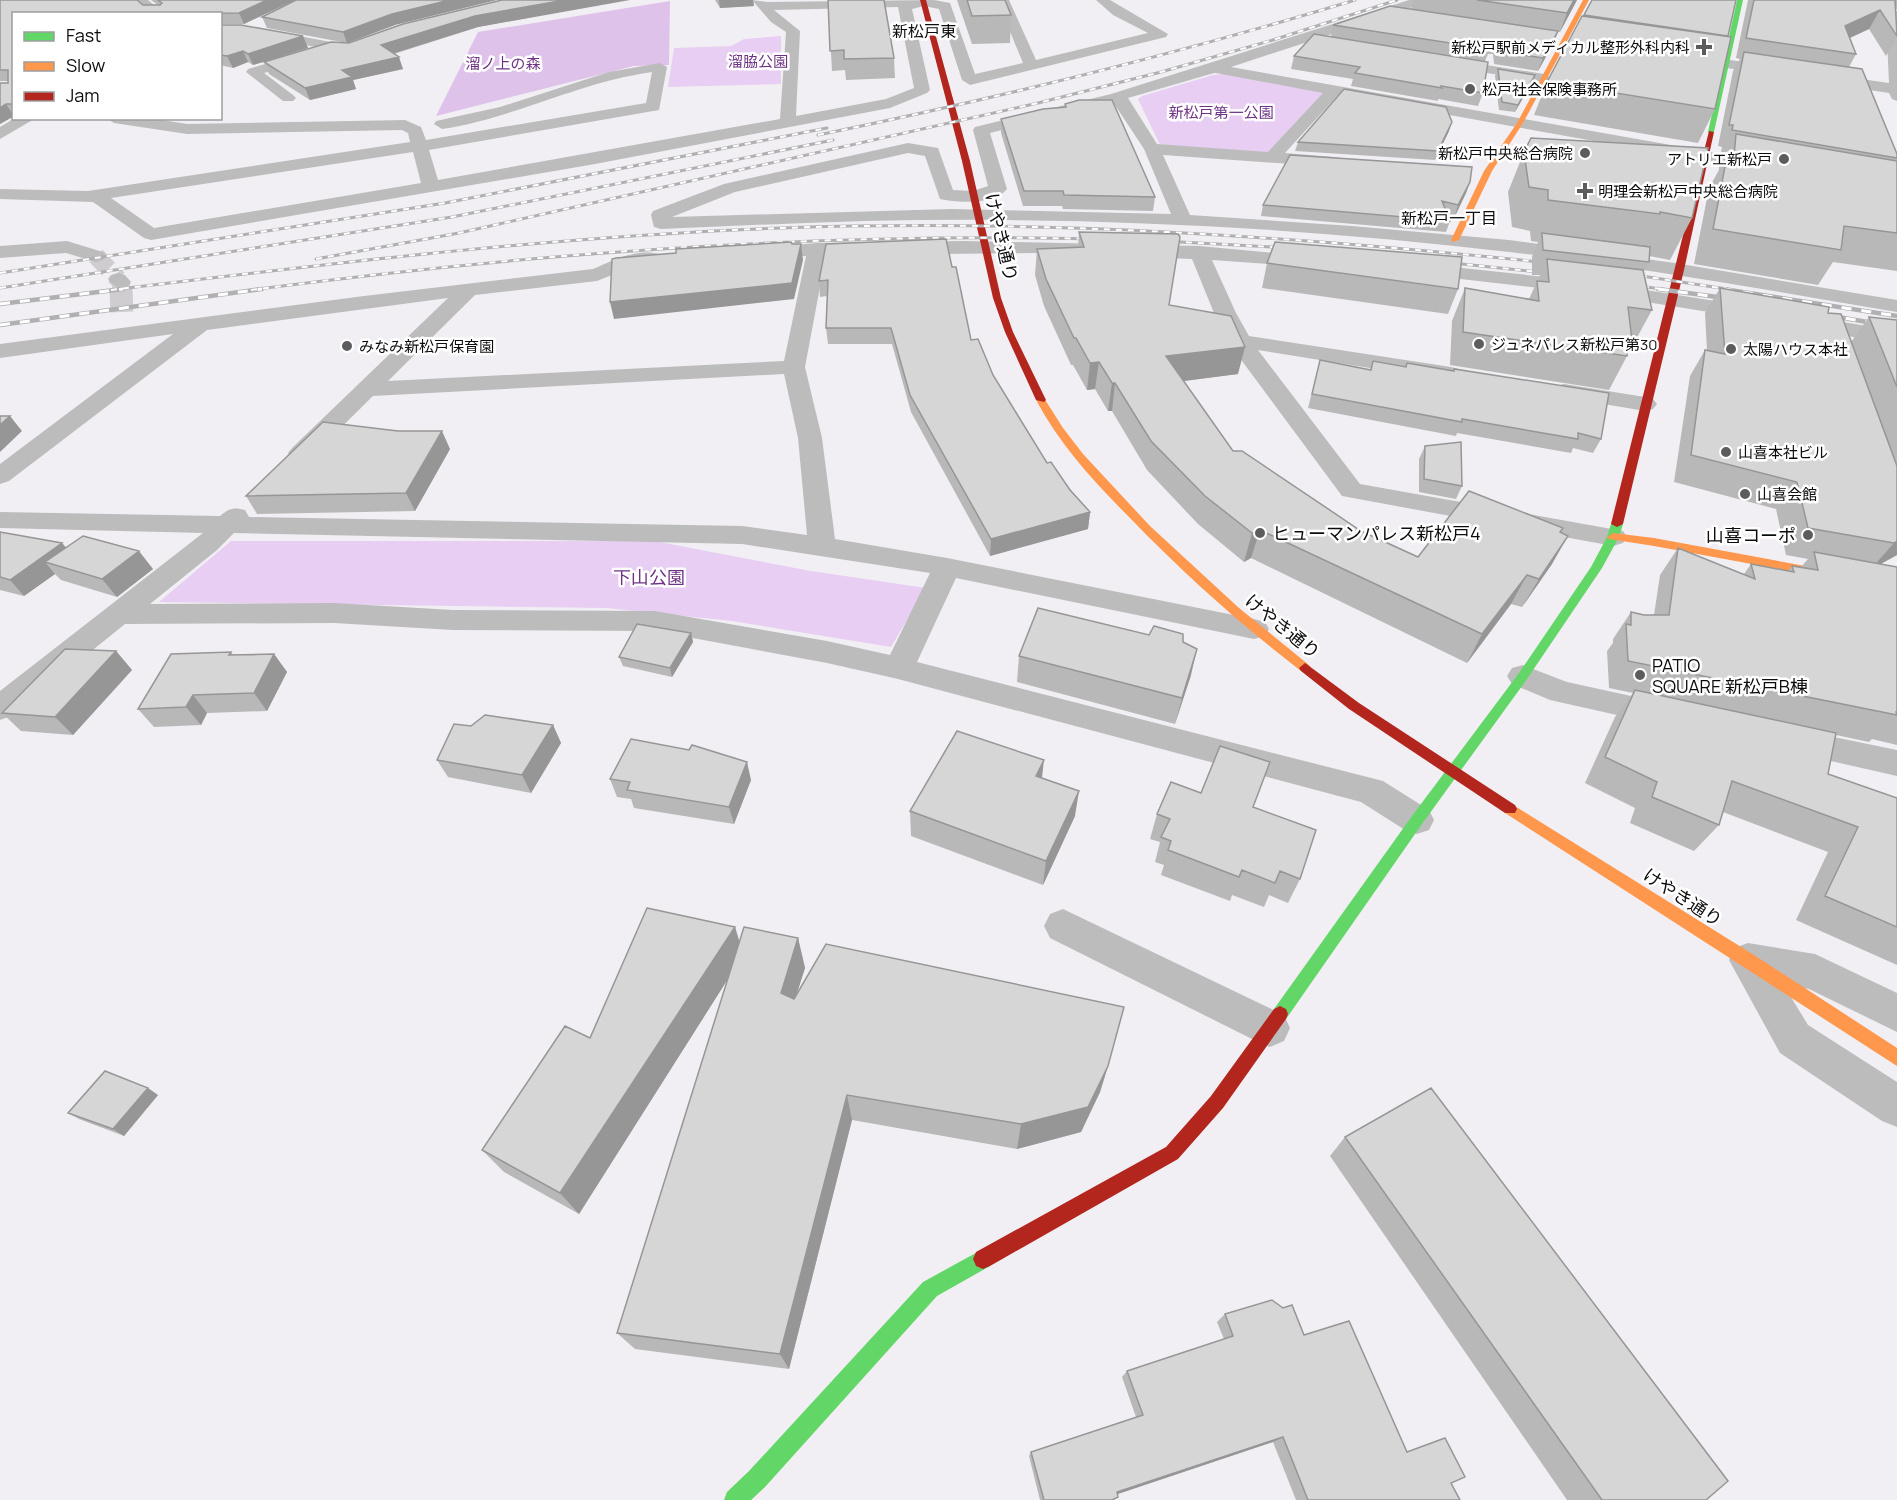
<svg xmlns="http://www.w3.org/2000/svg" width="1897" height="1500" font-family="Manrope,'Noto Sans JP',sans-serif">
  <rect width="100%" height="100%" fill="#f1eff3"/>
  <!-- green -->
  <path fill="#e7cef2" d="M781,36v48l-113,3 6,-39 57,-2 13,-7z
    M1223,74l98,17 4,3 -53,57 -8,3 -97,-7 -8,-4 -21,-44 4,-3 71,-21z
    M231,541h423l157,30 115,17 -35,59 -159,-26 -125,-13 -448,-6z"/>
  <!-- forest -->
  <path fill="#dec2ea" d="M670,1l-1,64 -35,1 -198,50 42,-84z"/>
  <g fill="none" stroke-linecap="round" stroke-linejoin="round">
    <!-- street-tunnel-far1 -->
    <path stroke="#cfcdd0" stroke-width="18" stroke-dasharray="18 9" stroke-linecap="butt" d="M96,256l22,23
      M121,282v8"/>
    <!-- street-tunnel -->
    <path stroke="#cfcdd0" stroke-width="23" stroke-dasharray="23 11" stroke-linecap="butt" d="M121,289l1,25"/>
    <!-- street -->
    <path fill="#bdbcbd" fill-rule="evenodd" d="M134,0h14l17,14h-15z
      M752,0l15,2 167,-2 16,3 25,71 48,-11 -26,-63h12l27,60 112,-27 -35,-18 -17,-15h14l58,34 -2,3 -196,48 -8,-5 -23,-71 -15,-3 -12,3 18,81 -3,3 -37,15 -295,56 -444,76 -7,-2 -51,-36 -93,-3v-10l88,2 322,-49 -2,-9 -6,-3 -215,4 -73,-11 -8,-5h44l37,6 218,-4 16,7 5,13 220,-37 6,-31c-73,10 -137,46 -210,57l-8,-5 2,-3 64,-14 109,-35 51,-9 7,4 -8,43 -230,40 9,30 342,-61 6,-87 -15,-10zM898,7l16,81 -28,11 -90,17 4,-85 -26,-21zM413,152l8,31 -267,45 -43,-30z
      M1409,0h19l-25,11 20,3 2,3 -2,3 -40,-5 -2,3 -150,49 536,95 6,1 3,4 -3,4 -6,1 -429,-77 -53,58 49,4 6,1 3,4 -3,4 -6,1 -171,-12 27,60 162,11 157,14 166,23 222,37v12c-129,-22 -258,-45 -388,-60 -169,-20 -341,-31 -511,-32 -112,-1 -225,4 -337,9l-7,-2 -3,-12 2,-4 71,-27 184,-41 30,5 15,42 20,1 15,-5 -15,-56 2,-3 136,-33 260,-82h8l2,-3zM1214,73h2l107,20 -55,59 -111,-8 -29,-46zM1113,102l31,47 27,65 -220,-5 -279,8 63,-25 173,-39 17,3 15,43c17,4 55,6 67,-10l-17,-56z
      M1779,0h36l82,11v90l-5,-2 -3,-6 -201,-31 -7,-4 7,-4 201,29 -3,-66 -101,-13z
      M220,26h26l101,19 16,-5 7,4 -2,3 -20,6 -102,-19h-26z
      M310,51l7,4 -2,3 -51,15 29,22 3,3 -3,3h-10l-37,-29 2,-3z
      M1442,58l102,16 7,4 -7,4 -107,-17 -2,-3 2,-3z
      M15,118h21l-36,21v-12z
      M67,241l36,11 3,4 -3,4 -7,2 -30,-9 -66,5v-12z
      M965,241l234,5 121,11 3,4 -3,4 -7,2 -101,-7 24,53 13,23 202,31 8,2 3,5 -3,5 -8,2 -193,-31 102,134 263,47 4,6 -4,6 -10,3 -271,-50 -100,-135 -28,-48 -22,-54 -158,-6 -208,2 -21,112 17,71 13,101 112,19 307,61 11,3 4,7 -4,7 -11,3 -298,-61 -39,84 466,119 46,29 5,10 -5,10 -12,4 -12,-4 -44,-28 -463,-123 -71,-16 -172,-32 -202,-1 -119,-7 -209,1 -114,92 -11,4v-29l203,-158 -203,-5v-16l220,4c9,-8 15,-9 25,-6l4,7 493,9 65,9 -9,-97 -14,-64 -411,22 -63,62 -9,3 -9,-3 -4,-5 4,-5 156,-150 -241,32 -198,151 -9,3v-20l173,-130 -173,24v-14l364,-48 229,-27c21,-9 43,-21 67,-15l3,4 -3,4 -23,3 -40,16 -122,14 -87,86 396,-20 22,-105 -50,3 -7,-2 -3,-4 3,-4 68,-6zM234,533l508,11 188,29 -40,82 -63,-14 -172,-30 -202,-1 -119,-7 -184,1 67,-54z
      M1415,263l187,20 151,24 8,1 3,5 -3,5 -8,1 -151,-24 -194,-22 -3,-4 3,-4z
      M118,273l7,2 6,7 -3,4c-9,3 -14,1 -20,-7l3,-4z
      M1801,315l96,16v14l-104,-19 -3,-5 3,-5z
      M1564,384l81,13 8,2 4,5 -4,5 -8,2 -89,-15 -4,-5 4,-5z
      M1523,665l44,17 110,24 5,8 -5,8 -11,4 -116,-26 -38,-16 -5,-8 5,-8z
      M1790,728l107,22v26l-119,-27 -4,-9 4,-9z
      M1063,909l221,106 6,13 -6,13 -14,6 -14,-6 -206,-103 -6,-12 6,-12z
      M1748,943l67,11 82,39v39l-88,-43 -26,-5 25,41 89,57v45l-15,-6 -102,-68 -51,-93 5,-12z"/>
    <!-- fast -->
    <path fill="#63d668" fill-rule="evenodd" d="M1737,0h6l-29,132 -3,2 -3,-2z
      M1617,521l6,3 -4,13 -17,31 -75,111 -105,145 -136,195 -6,3 -6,-3 -2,-5 2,-5 138,-193 107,-143 72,-106 16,-30 4,-13z
      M983,1249l7,3 3,7 -3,7 -53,30 -172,191 -14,13h-27l3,-8 22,-21 174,-189z"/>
    <!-- slow -->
    <path fill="#ff974d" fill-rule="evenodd" d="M1583,0h6l-66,123 -31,48 -33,69 -7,2 -1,-2 33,-69 33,-48z
      M1041,397l3,1 19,30 20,26 67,72 89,82 70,57 2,3 -2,3h-8c-61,-47 -118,-98 -171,-153 -36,-36 -70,-73 -94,-118z
      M1613,533l41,5 243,45v8l-243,-45 -45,-7 -2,-2z
      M1510,803l244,152 143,93v18l-392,-253 -2,-4 2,-4z"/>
    <!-- jam -->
    <path fill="#b3261e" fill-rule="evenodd" d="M920,0h6l44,161 31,137 12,34 33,68 -2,2 -8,-2 -31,-68 -12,-34 -31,-137z
      M1709,131l5,1 -30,138 -61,254 -6,3 -6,-3z
      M1305,663l54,40 156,102 2,4 -2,4h-10l-156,-104 -48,-38 -2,-3z
      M1280,1006l6,3 2,5 -2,5 -63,89 -45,51 -188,107 -7,3 -7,-3 -3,-7 3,-7 190,-105 45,-51 63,-87z"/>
    <!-- rail-far1 casing -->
    <g stroke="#b0afb2" stroke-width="3">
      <path id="rail-far1" d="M818,135c181,-37 360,-81 537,-135
        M1162,241l129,7
        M316,259l143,-26 579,-130 123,-31 112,-32 124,-40
        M1443,262l105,11
        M0,273l445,-70 382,-75
        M1629,274l104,16
        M1631,285l38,5
        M0,288l452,-71 381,-77
        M111,290c223,-27 446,-54 671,-62 256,-9 512,8 767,35
        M251,290c281,-37 562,-58 845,-51"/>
    </g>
    <!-- rail casing -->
    <g stroke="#b0afb2" stroke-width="4.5">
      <path id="rail" d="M1658,289l74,10
        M1723,289l174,27
        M0,304l123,-15
        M1826,315l71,12
        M0,325l262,-36"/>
    </g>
    <!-- rail-far1 -->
    <use href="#rail-far1" stroke="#fff" stroke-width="2" stroke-dasharray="6" stroke-linecap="butt"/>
    <!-- rail -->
    <use href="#rail" stroke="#fff" stroke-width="3" stroke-dasharray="10" stroke-linecap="butt"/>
  </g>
  <!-- wall -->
  <path fill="#b9b8b8" d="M0,0l158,5 -7,-5h144l-51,24h-24v-10h-206v102l-14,8v-41h8v-2h-8z
    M715,0h38l1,6 -34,2z
    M828,0l66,58 1,20 -49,2 -1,-10 -13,1z
    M957,0h48l6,15 -1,28 -38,1z
    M1414,0h163l-17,32h-2l-5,12 -15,27 -44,-7 -1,-10h-5l-3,7 -2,32 -5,13 -40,-7v2l-87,-15 2,-7 -62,-10 3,-13 37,-19 2,-12 78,-16z
    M1592,0l136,36 -13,73 -17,34 -164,-28 13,-33z
    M1748,0h149v9h-1l1,28 -11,19 -17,-27 -19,9 6,16 -7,13 48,87v117l-64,-9 -15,23 -124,-21 15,-76 10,-18v-4l7,-14h-5l1,-5 -4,-1 15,-75 7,-12 -4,-1z
    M558,12l-80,15 -84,27 9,15 -50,11 3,9 -46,11 -41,-26 -5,-12 85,-19z
    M262,17l133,8 -48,18 -80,-15z
    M220,25l83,11 5,12 -55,17 -5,-3 -15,6 -13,-3z
    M1498,69l34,13 -17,30 -16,-2 -4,-34z
    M1065,104l90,93 -2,14 -90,-2 -1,-3h-39l-22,-73v-14l64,-12z
    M1449,131l-14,29 -140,-9 3,-9z
    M1524,152l168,66 -22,42 -21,-4v6l-6,11 9,37 -18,33h-3l-4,7v6l-18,34 -159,-25 2,-44 13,-33 64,11 11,-24h-8v-18l6,-15 -7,-1 -1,-10 -18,-4 -4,-35z
    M1470,182l-4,11 -11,23 -8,-2 3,7 -4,11 -185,-16 2,-11z
    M1079,232l90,73 69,69 -55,7 50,70 128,80 57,26 143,-25 -9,32 -30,43 -11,-3 -44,59 -216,-105 -7,4 -46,-38 -51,-54 -35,-59h-4l-13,-22 -8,1 -14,-25h-2l-27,-59 -9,-31 2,-26 41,-2z
    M1267,263l191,26 -10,25 -186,-26z
    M952,267l19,73 76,123 43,49 -2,17 -98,27 -79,-144 -19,-68h-64l-2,-16 1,-32 -7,1 -1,-16z
    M1720,288l108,25 23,29 18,-25 28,3v235l-17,9 17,4v177l-25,-6 -3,3 -33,-7 -8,39 69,24v167l-101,-45 32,-68 -105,-40 -4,13 -25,26 -64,-28 5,-15 -50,-25 30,-66 18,-24 -24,-5 -2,-37 6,-8v-4l18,-27 13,3h10l6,-40 18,-27 66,26 7,-10 37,7 4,-5 9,1 7,-8 -22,-4 -10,-46 -102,-27 16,-106 15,-26h2l-2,-37z
    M1320,360l50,10 3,-9 32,6 48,4 1,-2 147,70 -8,14 -20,-5 -2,5 -114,-20 -1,3 -148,-28z
    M398,431l52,18 -35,62 -158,3 -11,-18z
    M1425,446l37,40 -6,13 -37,-7v-33z
    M0,532l62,11 4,5 87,21 -36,28 -56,-17 -6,-6 -31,22 -24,-6z
    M691,633l2,9 -21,35 -49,-11 -4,-9z
    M1183,642l8,33 -16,49 -158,-42 2,-26z
    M116,651l16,19 -59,65 -52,-4 -19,-18z
    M231,652l2,3 41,-1 13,18 -20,39 -60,2 -6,12 -47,2 -16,-18z
    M553,725l8,18 -30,50 -83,-16 -11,-17 34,-34z
    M1042,778l33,38 -32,69 -132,-49 -1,-25z
    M610,779l141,1 -17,44 -100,-16 -3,-9 -14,-2z
    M1201,793l52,14 47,72 -12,24 -19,-8 -5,12 -32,-12 -2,6 -69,-26 3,-10 -9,-3 5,-20 -10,-3 7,-25z
    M735,927l5,16 58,-5 7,30 -9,26 312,72 -8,26 -19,40 -64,17 -165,-29 -63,249 -154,-20 -18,-16 111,-354 -149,235 -75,-42 -22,-22 108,-112z
    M158,1095l-34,41 -45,-17 -11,-6z
    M1345,1137l361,363h-139l-237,-344z
    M1225,1314l79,21 103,117 44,31 9,17h-164l-23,-58 -156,52 -3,6h-74l-11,-44 2,-4 105,-35 -14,-40 5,-6 97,-32 -7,-17z"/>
  <!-- shaded-wall -->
  <path fill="#969696" d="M267,0h28l-51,24 -5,-11z
    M450,0h47l-102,25 -48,18 -4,-11 49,-18z
    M565,0h65l-152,27 -93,29 -4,-11 94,-29z
    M719,0h34l1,6 -34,2z
    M1574,0h3l-17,32 7,-19z
    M1880,10l-11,19 -35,16 11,-19z
    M1558,31l-5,13 -15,27 5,-13z
    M303,36l5,12 -55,17 -5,-11z
    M243,51l5,11 -15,6 -6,-12z
    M399,57l4,12 -50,11 3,9 -46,11 -5,-12 37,-18z
    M1535,75l-3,7 -17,30 3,-7z
    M6,104l8,12 -14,8v-16z
    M1452,122l-3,9 -14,29 3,-9z
    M1470,182l-4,11 -11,23 3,-11z
    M801,244l2,16 -9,39 -180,20 -4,-17z
    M1245,347l-7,27 -77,10 5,-28z
    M1099,362l-4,27 -8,1 3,-27z
    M1112,383h3l-3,28h-4z
    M10,416l12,15 -22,21v-27z
    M442,431l8,18 -35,62 -9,-18z
    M1090,512l-2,17 -98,27 1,-17z
    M1260,530l-9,28 -7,4 8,-29z
    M1568,536l-16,28 -30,43 17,-28z
    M1897,541v14l-27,15 24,-27z
    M62,543l14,16 -31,3 10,12 -31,22 -14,-16z
    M139,551l14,18 -36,28 -15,-18z
    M1527,575l-16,29 -44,59 15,-29z
    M691,633l2,9 -21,35 -2,-9z
    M1197,649l-6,26 -16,49 7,-26z
    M116,651l16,19 -59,65 -18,-18z
    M274,654l13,18 -20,39 -13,-18z
    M193,695l14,18 -6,12 -15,-18z
    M553,725l8,18 -30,50 -9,-18z
    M1044,760l-3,26 -5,-10z
    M747,762l4,18 -17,44 -5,-17z
    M1079,791l-4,25 -32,69 3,-24z
    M735,927l8,28 -164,259 -19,-21z
    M798,938l7,30 -17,54 -7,-29z
    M1108,1066l-8,26 -19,40 -64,17 4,-25z
    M148,1088l10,7 -34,41 -11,-7z
    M847,1095l5,25 -63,249 -9,-15z
    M1283,1437l-10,5 -161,54 5,-4z"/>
  <!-- building -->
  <path fill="#d7d6d6" stroke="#969696" stroke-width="1.5" d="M0,0h137l6,5h17l2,-2 -4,-3h109l-28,13 -225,1v90h-8l-6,4v-25h8v-13h-8z
    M296,0h154l-58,14 -49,18 -81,-15z
    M502,0h63l-90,16 -94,29 18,12 -57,13 10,7 -47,11 -41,-26 67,-20 18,1 54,-19z
    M828,0h56l10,58 -50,1v-9l-14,1z
    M967,0h38l6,15 -39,1z
    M1477,0h97l-7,13z
    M1592,0h144l-8,36 -144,-21z
    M1754,0h141l2,36 -17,-26 -35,16 11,28 -110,-16z
    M1390,6l168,25 -15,27 -45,-7 -1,-10h-7l-1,8 -156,-24z
    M1582,16l149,21 -16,72 -168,-27z
    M220,25h21l62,11 -55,18 -5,-3 -16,5 -7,-1z
    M1314,34l174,28 -5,31 -42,-7 1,2 -87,-15 5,-6 -66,-11z
    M1744,52l118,17 35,85v4l-165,-28 1,-5h-4z
    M1498,69l37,6 -17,30 -16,-3z
    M1344,89l102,18 6,15 -14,29 -140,-9z
    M1079,100h33l43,97 -91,-2 -1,-4h-39l-23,-72 42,-10 23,-2 -1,-3z
    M1736,134l161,27v72l-53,-7 -3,24 -128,-21 14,-73h7z
    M1531,138l177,10 -16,70 -32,-6v2l-112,-14v-10l-19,-3 -5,-35z
    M1290,155l182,12 -2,15 -12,23 -16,-4 8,20 -187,-16z
    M1079,232l99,2 2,3 -11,68 62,11 14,31 -79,9 67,95h9l119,80 57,26 51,-66 94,37 -3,4 8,4 -29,43 -12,-4 -45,59 -222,-104 -8,3 -47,-37 -54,-55 -36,-58h-3l-13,-21 -9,1 -14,-25h-2l-28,-59 -9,-30 47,-2z
    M1542,233l108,14 -1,15 -106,-12z
    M946,239l6,28h4l15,73 7,-1 15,36 54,88 4,-1 19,28 20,22 -99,27 -81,-144 -19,-67h-65l2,-48 -9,1 7,-37z
    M791,242l1,2h9l-9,39 -182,19 2,-43 4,-1 60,-5v-4z
    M1275,242l187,15 -4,32 -191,-26z
    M1547,259l96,11 9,40 -24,-3 4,33h-5v16l-164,-24 2,-44 74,13 -2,-20 12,1z
    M1720,288l109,19 -1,6 13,1 56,152v75l-3,2 -86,-15 -11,-46 -106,-27 14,-105 20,4z
    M1869,317l28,3v67z
    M1320,360l51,10 2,-9 33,6 1,-4 47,8v-2l155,24 -8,46 -23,-6v6l-116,-20v3l-150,-28z
    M0,416h10l-10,9z
    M323,422l75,9h44l-36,62 -160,3z
    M1461,442l1,44 -38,-7 1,-33z
    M0,532l62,11 -52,37 -10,-3z
    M83,536l56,15 -37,28 -57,-17z
    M1678,548l77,31 -4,-15 43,8 -2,-6 26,4 -4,-18 83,15v145h-1l1,3 -269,-54 -2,-37 5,1v-13l13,3h25z
    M1038,608l111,27 5,-9 29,8v8l14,7 -15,49 -163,-42z
    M637,624l54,9 -21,35 -51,-11z
    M65,649l51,2 -61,66 -53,-4z
    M231,652l-2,3 45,-1 -20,39 -61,2 -7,12 -48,2 33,-55z
    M1635,690l201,43 -8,41 69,24v129l-72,-31 33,-69 -126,-46 -13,44 -67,-28 5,-15 -52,-25z
    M485,715l68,10 -31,50 -85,-15 17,-36 17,2z
    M957,731l87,29 -8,16 43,15 -33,70 -136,-50z
    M631,739l58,11 3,-5 55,17 -18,45 -102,-17 3,-8 -20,-3z
    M1220,746l50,16 -17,45 63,23 -16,49 -20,-8 -5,12 -33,-13 -3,7 -71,-27 3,-9 -10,-4 9,-18 -13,-5 14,-32 30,11z
    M647,908l88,19 -175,266 -78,-43 83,-124 25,12z
    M744,927l54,11 -17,55 13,6 32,-55 298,63 -16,59 -20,41 -67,17 -174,-29 -67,259 -163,-21z
    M105,1071l43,17 -35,41 -45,-16z
    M1431,1088l297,393 -22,19h-104l-257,-363z
    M1272,1300l11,8 9,-3 12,30 45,-14 58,131 38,-14 20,39 -14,6 9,17h-152l-25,-63 -166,55 1,5 -6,3h-68l-13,-48 112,-37 -16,-44 106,-35 -8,-22z"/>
  <!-- markers -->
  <g fill="#5c5b5e" stroke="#fff" stroke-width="2">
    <path d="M1701 38h6v6h6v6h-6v6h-6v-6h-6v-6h6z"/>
    <circle cx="1470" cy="89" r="6"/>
    <circle cx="1585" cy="153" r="6"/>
    <circle cx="1784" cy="159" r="6"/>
    <path d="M1582 182h6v6h6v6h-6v6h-6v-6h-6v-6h6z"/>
    <circle cx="1479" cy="344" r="6"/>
    <circle cx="347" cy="346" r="6"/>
    <circle cx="1731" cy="349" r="6"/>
    <circle cx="1726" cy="452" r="6"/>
    <circle cx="1745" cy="494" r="6"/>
    <circle cx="1260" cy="533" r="6"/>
    <circle cx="1808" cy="535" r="6"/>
    <circle cx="1640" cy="675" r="6"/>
  </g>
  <g text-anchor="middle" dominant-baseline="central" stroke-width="5" stroke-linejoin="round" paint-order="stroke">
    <!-- far-poi labels -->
    <g font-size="15" fill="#0c0b0d" stroke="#fff" text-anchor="start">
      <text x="1690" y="47" text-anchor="end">新松戸駅前メディカル整形外科内科</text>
      <text x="1482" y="89">松戸社会保険事務所</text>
      <text x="1573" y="153" text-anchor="end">新松戸中央総合病院</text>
      <text x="1772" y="159" text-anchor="end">アトリエ新松戸</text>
      <text x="1598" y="191">明理会新松戸中央総合病院</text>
      <text x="1491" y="344">ジュネパレス新松戸第30</text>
      <text x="359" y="346">みなみ新松戸保育園</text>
      <text x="1743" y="349">太陽ハウス本社</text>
      <text x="1738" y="452">山喜本社ビル</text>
      <text x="1757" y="494">山喜会館</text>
    </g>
    <!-- far-park labels -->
    <g font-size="15" fill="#6e3384" stroke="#fff">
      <text x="758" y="61">溜脇公園</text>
      <text x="503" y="63">溜ノ上の森</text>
      <text x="1221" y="112">新松戸第一公園</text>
    </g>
    <!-- far-neighbourhood labels -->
    <g font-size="16" fill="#0c0b0d" stroke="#fff">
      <text x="924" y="31">新松戸東</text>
      <text x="1449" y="218">新松戸一丁目</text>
    </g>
    <!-- street labels -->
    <g font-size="18" fill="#0c0b0d" stroke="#fff">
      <text transform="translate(1002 237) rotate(77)">けやき通り</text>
      <text transform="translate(1283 626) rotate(39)">けやき通り</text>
      <text transform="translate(1683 897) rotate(33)">けやき通り</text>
    </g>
    <!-- poi labels -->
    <g font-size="18" fill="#0c0b0d" stroke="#fff" text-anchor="start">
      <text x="1272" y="533">ヒューマンパレス新松戸4</text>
      <text x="1796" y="535" text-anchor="end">山喜コーポ</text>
      <text x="1652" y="665">PATIO<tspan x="1652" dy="21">SQUARE 新松戸B棟</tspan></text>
    </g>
    <!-- park labels -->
    <g font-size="18" fill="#6e3384" stroke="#fff">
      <text x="649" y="577">下山公園</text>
    </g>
  </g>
  <!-- legend -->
  <rect x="12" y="12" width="210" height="108" fill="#ffffff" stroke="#9e9d9e" stroke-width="1.5"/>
  <rect x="24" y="32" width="30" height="9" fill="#63d668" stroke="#9e9d9e" stroke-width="1.5"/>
  <text x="66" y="42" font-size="18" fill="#0c0b0d">Fast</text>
  <rect x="24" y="62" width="30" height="9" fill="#ff974d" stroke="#9e9d9e" stroke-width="1.5"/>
  <text x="66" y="72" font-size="18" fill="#0c0b0d">Slow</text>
  <rect x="24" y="92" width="30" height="9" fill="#b3261e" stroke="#9e9d9e" stroke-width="1.5"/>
  <text x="66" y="102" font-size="18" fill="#0c0b0d">Jam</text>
</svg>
